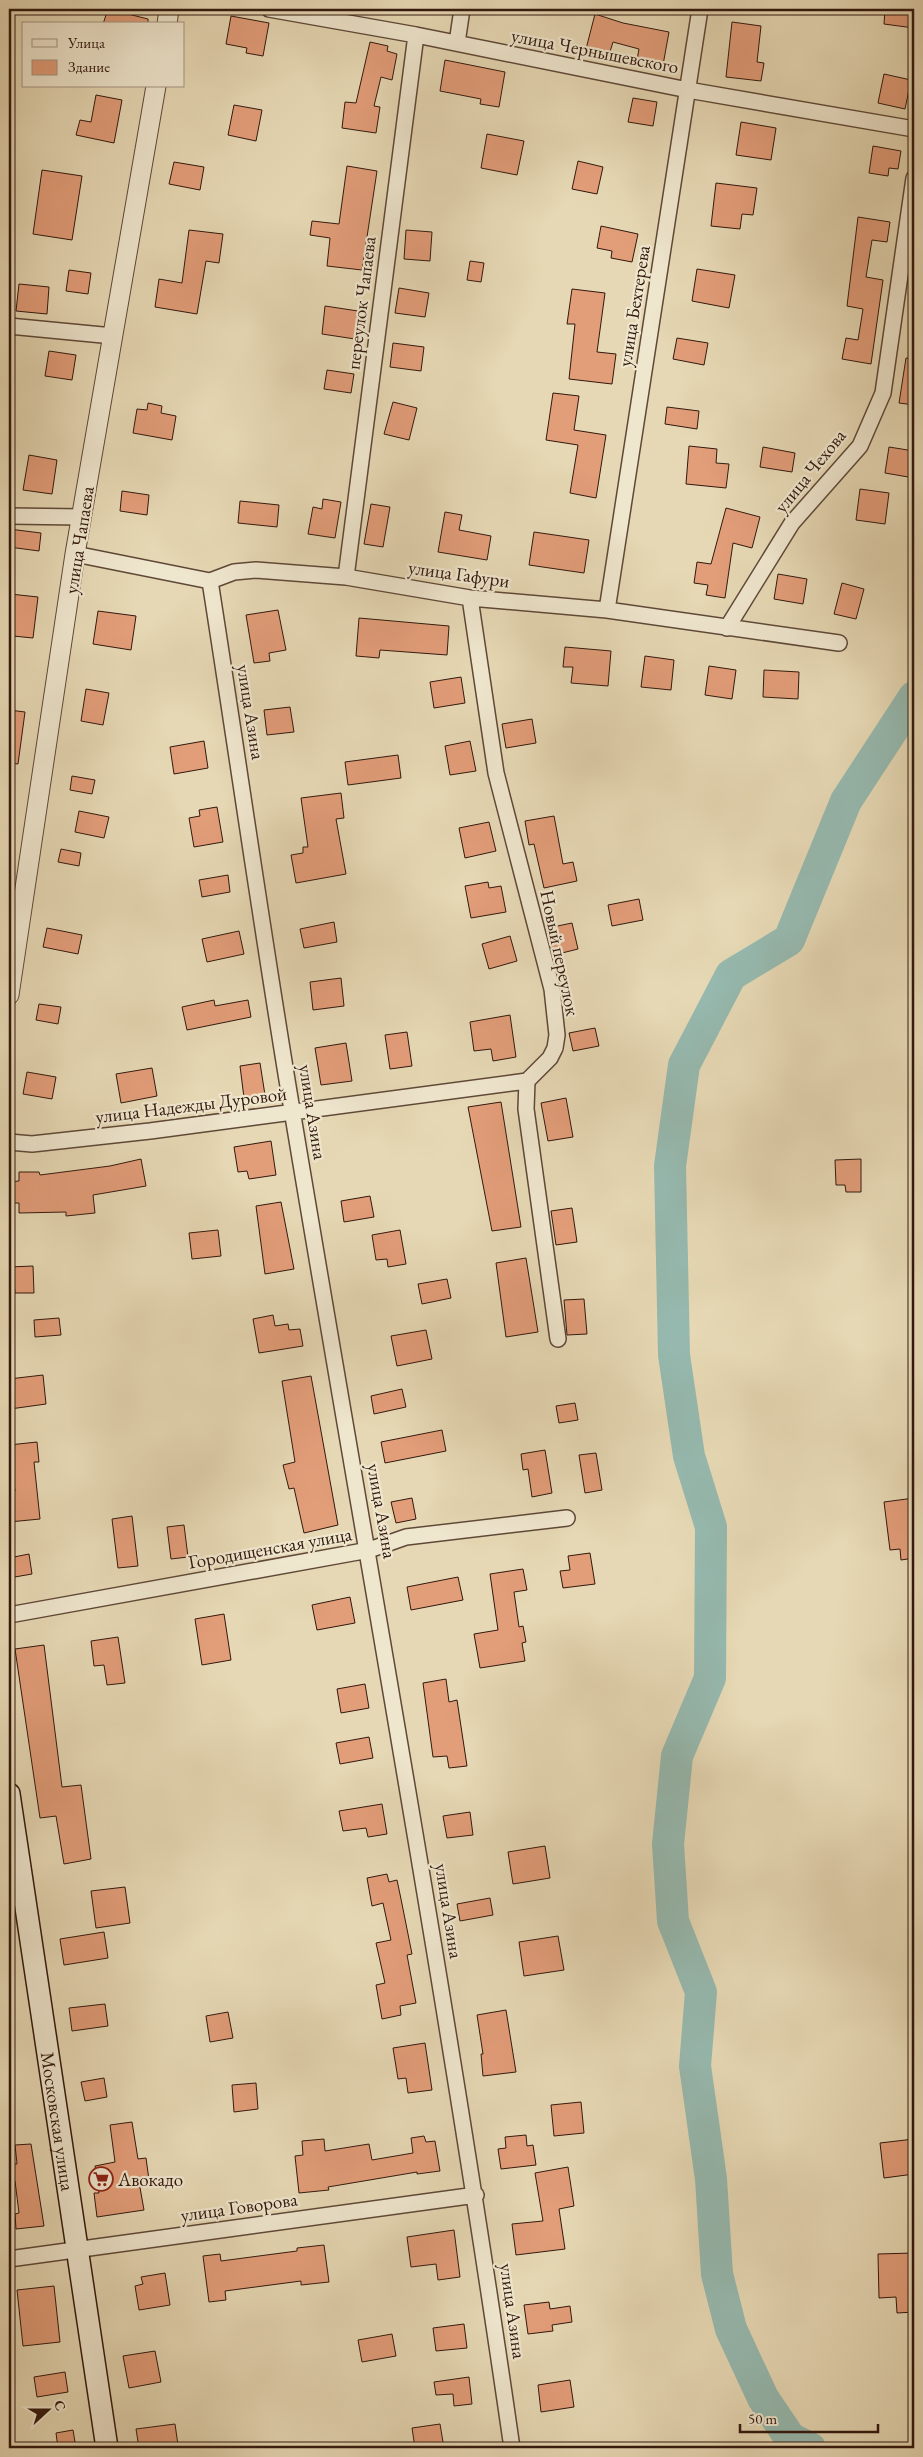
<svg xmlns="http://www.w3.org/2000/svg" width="923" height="2457" font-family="'EB Garamond',serif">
  <rect width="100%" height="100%" fill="#e6d8b4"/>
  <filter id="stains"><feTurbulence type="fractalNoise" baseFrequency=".004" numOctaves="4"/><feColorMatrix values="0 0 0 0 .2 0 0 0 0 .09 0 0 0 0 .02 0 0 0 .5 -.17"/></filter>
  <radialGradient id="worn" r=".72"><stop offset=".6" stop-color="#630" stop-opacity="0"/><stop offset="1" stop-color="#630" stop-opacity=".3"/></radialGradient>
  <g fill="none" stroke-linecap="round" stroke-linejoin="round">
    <!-- river -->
    <path stroke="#96b9af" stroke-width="32" d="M810,2448l-20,-10 -27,-40 -32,-69 -14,-55 -6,-95 -16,-113 6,-74 -28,-71 -5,-77 9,-88 33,-78 1,-151 -22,-71 -15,-101 -4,-189 14,-101 47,-90 58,-35 57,-139 68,-104"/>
  </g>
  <!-- building -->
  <path fill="#e29d79" stroke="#32180e" d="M108,9l40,10v5h-45z
    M885,9h29v19l-30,-4z
    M595,14l28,9 46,9 -6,33 -26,-5 2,-11 -26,-7 -4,13 -23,-6z
    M231,16l38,7 -6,33 -17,-3 1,-5 -21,-4z
    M732,22l29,4 -4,36 7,1 -3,18 -35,-4z
    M370,42l18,4 -1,5 10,3 -5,26 -11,-3 -7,29 6,1 -4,26 -34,-5 3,-26 11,1z
    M445,60l60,12 -6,35 -19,-3 1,-5 -41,-8z
    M884,74l27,6 -6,29 -27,-6z
    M96,95l26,5 -8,43 -38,-8 4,-15 11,2z
    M633,98l24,4 -4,24 -25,-4z
    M234,105l28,5 -6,31 -28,-6z
    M741,122l35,6 -5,32 -35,-5z
    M487,134l37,7 -7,34 -36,-7z
    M873,146l28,5 -3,18 -9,-1 -1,8 -19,-3z
    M578,161l25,6 -6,27 -25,-5z
    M174,162l30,5 -4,23 -31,-6z
    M347,166l30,5 -15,99 -35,-4 3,-28 -20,-3 2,-14 27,3z
    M42,170l40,6 -10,64 -39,-6z
    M716,183l41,5 -4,27 -11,-1 -2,15 -29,-3z
    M858,217l32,5 -3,20 -15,-2 -6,37 17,3 -12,84 -29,-5 4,-21 12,2 5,-31 -16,-3z
    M601,226l37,8 -6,28 -21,-4 1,-7 -15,-3z
    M189,230l34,4 -4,29 -13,-2 -9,53 -42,-7 4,-28 23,4z
    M406,230l26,2 -2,29 -26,-2z
    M470,261l14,2 -3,19 -14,-2z
    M697,269l38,6 -6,33 -37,-7z
    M69,270l22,3 -3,21 -22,-3z
    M19,284l30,3 -2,27 -31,-3z
    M399,288l30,5 -4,24 -30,-4z
    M572,289l33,4 -8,59 19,2 -4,30 -43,-5 6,-55h-8z
    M325,306l33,5 -3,28 -33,-5z
    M677,338l31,5 -4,22 -31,-6z
    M393,343l31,4 -3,24 -31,-4z
    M49,351l27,4 -4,25 -27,-4z
    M906,358l8,1v46l-15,-2z
    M327,370l27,4 -3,19 -27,-4z
    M553,393l26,3 -5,34 32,5 -10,63 -26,-5 8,-48 -32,-5z
    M393,402l24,6 -8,32 -25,-6z
    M148,403l14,3 -1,7 15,3 -4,24 -39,-7 4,-24 10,1z
    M667,407l32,4 -2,18 -32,-5z
    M689,446l28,3 -1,14 13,1 -3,24 -40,-4z
    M763,447l32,6 -3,19 -32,-5z
    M889,447l25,4v27l-29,-5z
    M29,455l28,5 -5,34 -29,-4z
    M860,489l29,4 -4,31 -29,-4z
    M122,491l27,4 -2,20 -27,-4z
    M323,499l18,3 -6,36 -27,-4 5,-27 9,2z
    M240,501l39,4 -2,22 -39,-4z
    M371,504l19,3 -7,40 -19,-3z
    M726,508l34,9 -8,31 -19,-5 -8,55 -19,-3 2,-10 -14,-2 3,-21 14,2z
    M445,512l17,3 -3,15 32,6 -4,24 -49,-8z
    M9,529l32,4 -2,18 -30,-4z
    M534,532l55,8 -5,33 -55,-8z
    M778,574l29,5 -4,25 -29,-5z
    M842,583l22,6 -8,30 -22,-5z
    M10,594l28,3 -5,41 -20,-2 1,-16h-5z
    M278,610l8,40 -17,3 1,8 -16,2 -8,-48z
    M98,611l38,5 -5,34 -38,-6z
    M359,618l90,8 -2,29 -67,-5 -1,8 -23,-2z
    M565,647l46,4 -3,35 -37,-3 2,-16h-10z
    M645,656l29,4 -3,30 -30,-3z
    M709,666l27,4 -4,29 -27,-4z
    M764,670l35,2 -1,27 -35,-2z
    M461,677l4,26 -31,5 -4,-26z
    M86,689l23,4 -6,32 -22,-4z
    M290,707l4,25 -27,3 -3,-25z
    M9,710l16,2 -7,52 -9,-1z
    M532,719l4,24 -30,5 -4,-24z
    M204,741l4,27 -34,6 -4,-27z
    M470,741l6,30 -26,4 -5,-29z
    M398,755l3,23 -53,7 -3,-23z
    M72,776l23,4 -3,14 -22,-4z
    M341,793l3,25 -8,1 10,55 -50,9 -5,-28 12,-2v-6h5l-7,-49z
    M217,807l6,35 -29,5 -5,-29 11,-2 -1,-6z
    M79,811l30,6 -5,21 -29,-6z
    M554,816l9,48 10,-2 4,19 -33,7 -10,-44 -5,1 -4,-24z
    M489,822l7,29 -31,7 -6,-30z
    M61,849l20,4 -2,13 -21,-4z
    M228,875l2,17 -28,5 -3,-17z
    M488,882l1,6 12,-2 5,26 -35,6 -6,-32z
    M639,899l4,21 -31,6 -4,-21z
    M334,922l3,20 -33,6 -4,-19z
    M572,923l6,26 -24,6 -6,-27z
    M47,928l35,7 -4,19 -35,-7z
    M239,931l5,23 -37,8 -5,-23z
    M510,936l7,25 -28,8 -7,-25z
    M341,978l3,28 -31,4 -3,-28z
    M214,1000l1,6 33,-6 3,17 -64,13 -5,-23z
    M39,1004l22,3 -3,17 -22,-4z
    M510,1015l6,42 -23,4 -2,-12 -17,2 -4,-29z
    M595,1028l4,18 -26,5 -4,-18z
    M407,1032l5,34 -22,3 -5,-34z
    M346,1043l6,38 -31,4 -6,-37z
    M260,1063l5,32 -21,3 -4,-32z
    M152,1068l5,28 -36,7 -5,-29z
    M27,1072l29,5 -4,22 -29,-5z
    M566,1098l7,39 -25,4 -7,-38z
    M501,1102l20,125 -29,4 -24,-124z
    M271,1141l5,34 -27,4 -2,-8 -9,1 -4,-25z
    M141,1159l5,27 -53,9 2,18 -29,3v-4l-47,1v-10h-10v-21l10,-1v-9h20l1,3 70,-9z
    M861,1159v33h-15l-1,-7h-9l-1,-25z
    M370,1196l4,21 -30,5 -3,-21z
    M281,1202l13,67 -29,5 -9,-68z
    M572,1208l5,34 -21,3 -5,-34z
    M218,1230l3,26 -29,3 -3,-26z
    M400,1230l6,34 -18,3 -1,-8 -11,1 -4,-25z
    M526,1258l12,74 -32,5 -10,-74z
    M33,1266l1,27h-19l-1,-11h-5v-15z
    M447,1279l4,19 -29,6 -4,-20z
    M584,1299l3,35 -20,1 -3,-35z
    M273,1315l2,11 13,-2 1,6 11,-1 3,17 -44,7 -6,-34z
    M59,1318l2,17 -26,2 -1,-17z
    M426,1330l6,29 -35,7 -6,-30z
    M43,1375l3,29 -36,5 -1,-30z
    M311,1376l27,149 -34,8 -10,-45 -5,1 -6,-24 12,-3 -13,-81z
    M402,1389l4,18 -32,7 -3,-18z
    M575,1403l3,17 -19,3 -3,-17z
    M442,1430l4,21 -61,12 -4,-21z
    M37,1442l2,20h-5l6,57 -31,3v-31h6l-6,-46z
    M545,1450l7,43 -20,4 -4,-28 -5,1 -2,-16z
    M596,1453l6,37 -17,3 -6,-38z
    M412,1498l4,21 -20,4 -5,-21z
    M914,1498v60l-13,2 -1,-11 -10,1 -6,-48z
    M132,1516l6,50 -20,2 -6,-49z
    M184,1525l4,32 -17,2 -4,-32z
    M590,1553l5,31 -32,4 -3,-17 10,-1 -2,-14z
    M29,1554l3,20 -23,4v-20z
    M523,1569l4,21 -13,2 5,35 4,-1 3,16 -4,1 3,18 -45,7 -6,-34 24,-4 -8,-56z
    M458,1577l5,23 -52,10 -4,-23z
    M350,1597l5,26 -38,7 -5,-25z
    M224,1614l7,46 -29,5 -7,-46z
    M118,1637l7,46 -18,2 -3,-20 -10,1 -3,-25z
    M44,1645l18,142 19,-2 10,74 -27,5 -8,-48 -16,2 -25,-169z
    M446,1679l3,23 8,-2 10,66 -18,2 -2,-12 -14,1 -10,-74z
    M365,1684l4,24 -28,5 -4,-24z
    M369,1737l4,21 -33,6 -4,-21z
    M382,1804l5,30 -19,3 -2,-9 -23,3 -4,-20z
    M470,1812l3,23 -26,3 -4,-22z
    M545,1846l5,32 -37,6 -5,-32z
    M387,1874l2,8 8,-2 4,19 11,55 -5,1 9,48 -16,3 1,9 -19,4 -6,-34 9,-2 -9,-40 15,-3 -8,-37 -11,3 -5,-28z
    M125,1887l5,36 -34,5 -5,-37z
    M490,1898l3,17 -33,6 -3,-17z
    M104,1932l4,26 -44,7 -4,-26z
    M558,1936l6,34 -40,6 -5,-34z
    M105,2004l3,22 -36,5 -3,-23z
    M506,2010l10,62 -33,4 -2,-22h2l-6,-39z
    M228,2012l5,26 -23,4 -4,-26z
    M425,2043l7,47 -24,3 -2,-15 -8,1 -5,-31z
    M104,2078l3,19 -22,4 -4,-19z
    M256,2083l2,26 -24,3 -2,-27z
    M581,2102l3,31 -30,3 -3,-31z
    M132,2122l6,37 8,-1 3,22 -10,2 5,28 -47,7 -3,-24h5l-4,-27 20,-4 -5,-37z
    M526,2135l1,11 6,-1 3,20 -35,4 -3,-20 8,-1 -1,-11z
    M424,2136l2,6 9,-1 5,30 -23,3v-2l-89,15 1,3 -30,3 -4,-37 8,-1 -1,-14 22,-2 1,12 44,-7 3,16 41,-7 -2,-15z
    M914,2139v35l-30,4 -4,-35z
    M31,2144l13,82 -28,3 -1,-15 4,-1 -4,-32 -6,1v-18h8l-2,-19z
    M568,2167l6,39 -15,3 6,40 -49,6 -4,-31 31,-3 -8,-48z
    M454,2230l6,47 -22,3 -2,-16 -25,3 -4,-30z
    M324,2245l5,37 -28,3v-4l-76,10 1,9 -17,2 -6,-46 17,-2 1,7 76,-10v-3z
    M914,2253v59l-17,1 -1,-16 -17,1 -1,-44z
    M165,2273l5,32 -31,5 -4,-24 8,-2 -2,-7z
    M54,2286l6,56 -37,4 -6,-56z
    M549,2302l1,7 20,-3 2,16 -20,3 1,6 -25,3 -4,-29z
    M464,2324l3,24 -31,3 -3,-23z
    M392,2334l4,22 -34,6 -4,-22z
    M155,2351l6,31 -32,6 -6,-32z
    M65,2372l3,20 -31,5 -3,-20z
    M469,2377l3,27 -18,2 -1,-12 -17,1 -2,-13z
    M570,2380l4,27 -33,5 -3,-27z
    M175,2424l3,21 -39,3 -3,-19z
    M440,2424l4,24h-29l-3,-20z
    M73,2430l3,18h-18l-2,-15z"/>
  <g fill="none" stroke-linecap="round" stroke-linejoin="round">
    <!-- minor casing -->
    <g stroke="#5f4838" stroke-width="18">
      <path id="minor" d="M269,9l147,26 272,55 226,39
        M457,43l5,-34
        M9,326l104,10
        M9,516l73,1
        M75,554l135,27 24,-9 22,-2 90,7 124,21 137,12 232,33
        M346,577l70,-542
        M210,581c28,178 53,357 83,535 74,444 155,887 219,1332
        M470,598l26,175 56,216 5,46 -2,13 -5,10 -23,23 -1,28 32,230
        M607,610l93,-601
        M727,628l65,-105 68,-77 23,-53 31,-215
        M9,1142l23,2 118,-13 377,-50
        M9,1615l360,-65 37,-13 161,-19
        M9,2259l467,-64"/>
    </g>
    <!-- tertiary casing -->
    <g stroke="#5f4838" stroke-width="21">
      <path id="tertiary" d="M167,24l2,-15
        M9,995l66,-441 81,-468"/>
    </g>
    <!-- secondary casing -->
    <g stroke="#32180e" stroke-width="24">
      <g id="secondary">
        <path id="s1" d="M9,1794l98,654"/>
      </g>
    </g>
    <!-- minor -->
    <use href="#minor" stroke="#efe6ce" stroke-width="15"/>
    <!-- tertiary -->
    <use href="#tertiary" stroke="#efe6ce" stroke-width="19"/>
    <!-- secondary -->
    <use href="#secondary" stroke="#efe6ce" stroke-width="21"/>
  </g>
  <!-- icons -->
  <defs>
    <g id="supermarket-ring" transform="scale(1.25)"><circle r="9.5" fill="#efe6ce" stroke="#8f2418" stroke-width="1.5"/><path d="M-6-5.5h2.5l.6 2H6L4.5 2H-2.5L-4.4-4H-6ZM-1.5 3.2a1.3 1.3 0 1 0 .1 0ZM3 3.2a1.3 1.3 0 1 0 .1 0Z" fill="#8f2418"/></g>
  </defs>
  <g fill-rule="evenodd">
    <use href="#supermarket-ring" x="101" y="2179"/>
  </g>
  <g text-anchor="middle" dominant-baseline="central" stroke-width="4.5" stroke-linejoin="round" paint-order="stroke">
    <!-- street labels -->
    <g font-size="19" fill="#32180e" stroke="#efe6ce">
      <text transform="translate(595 51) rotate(11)">улица Чернышевского</text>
      <text transform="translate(361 303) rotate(-83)">переулок Чапаева</text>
      <text transform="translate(634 306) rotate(-81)">улица Бехтерева</text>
      <text transform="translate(810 471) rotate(-51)">улица Чехова</text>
      <text transform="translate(79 540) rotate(-81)">улица Чапаева</text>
      <text transform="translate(459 574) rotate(8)">улица Гафури</text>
      <text transform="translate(251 712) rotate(81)">улица Азина</text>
      <text transform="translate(560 953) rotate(78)">Новый переулок</text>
      <text transform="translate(191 1105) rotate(-7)">улица Надежды Дуровой</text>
      <text transform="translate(313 1112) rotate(81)">улица Азина</text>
      <text transform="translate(382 1511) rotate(80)">улица Азина</text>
      <text transform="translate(270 1548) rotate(-10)">Городищенская улица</text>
      <text transform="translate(449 1911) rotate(81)">улица Азина</text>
      <text stroke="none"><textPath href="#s1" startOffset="331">Московская улица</textPath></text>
      <text transform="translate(239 2207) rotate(-8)">улица Говорова</text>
      <text transform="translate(513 2311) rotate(82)">улица Азина</text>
    </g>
    <!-- poi labels -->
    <g font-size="19" fill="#32180e" stroke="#efe6ce" text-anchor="start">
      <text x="118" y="2179">Авокадо</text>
    </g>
  </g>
  <!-- margin -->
  <rect width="923" height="2457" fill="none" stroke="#e6d8b4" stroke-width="30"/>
  <rect x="10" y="10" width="903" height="2437" fill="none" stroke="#32180e" stroke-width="2.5"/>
  <rect x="15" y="15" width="893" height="2427" fill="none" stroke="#32180e"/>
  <!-- legend -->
  <rect x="22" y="22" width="162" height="65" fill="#efe6ce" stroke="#a39481"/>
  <rect x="32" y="39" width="25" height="8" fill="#efe6ce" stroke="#a39481"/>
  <text x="68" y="48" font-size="15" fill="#32180e">Улица</text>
  <rect x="32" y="60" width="25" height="15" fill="#e29d79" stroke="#a39481"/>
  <text x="68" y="72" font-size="15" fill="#32180e">Здание</text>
  <!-- north arrow -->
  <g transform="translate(48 2410) rotate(69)" stroke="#efe6ce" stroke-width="4" paint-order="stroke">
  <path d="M0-4L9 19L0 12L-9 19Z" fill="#32180e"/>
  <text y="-8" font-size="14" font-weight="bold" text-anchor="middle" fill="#32180e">С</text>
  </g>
  <!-- scale -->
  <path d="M740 2424v8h138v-8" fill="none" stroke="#32180e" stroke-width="2.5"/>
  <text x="748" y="2424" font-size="15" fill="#32180e" stroke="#efe6ce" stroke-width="4" paint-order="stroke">50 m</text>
  <rect width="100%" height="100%" filter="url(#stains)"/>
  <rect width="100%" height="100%" fill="url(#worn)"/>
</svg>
